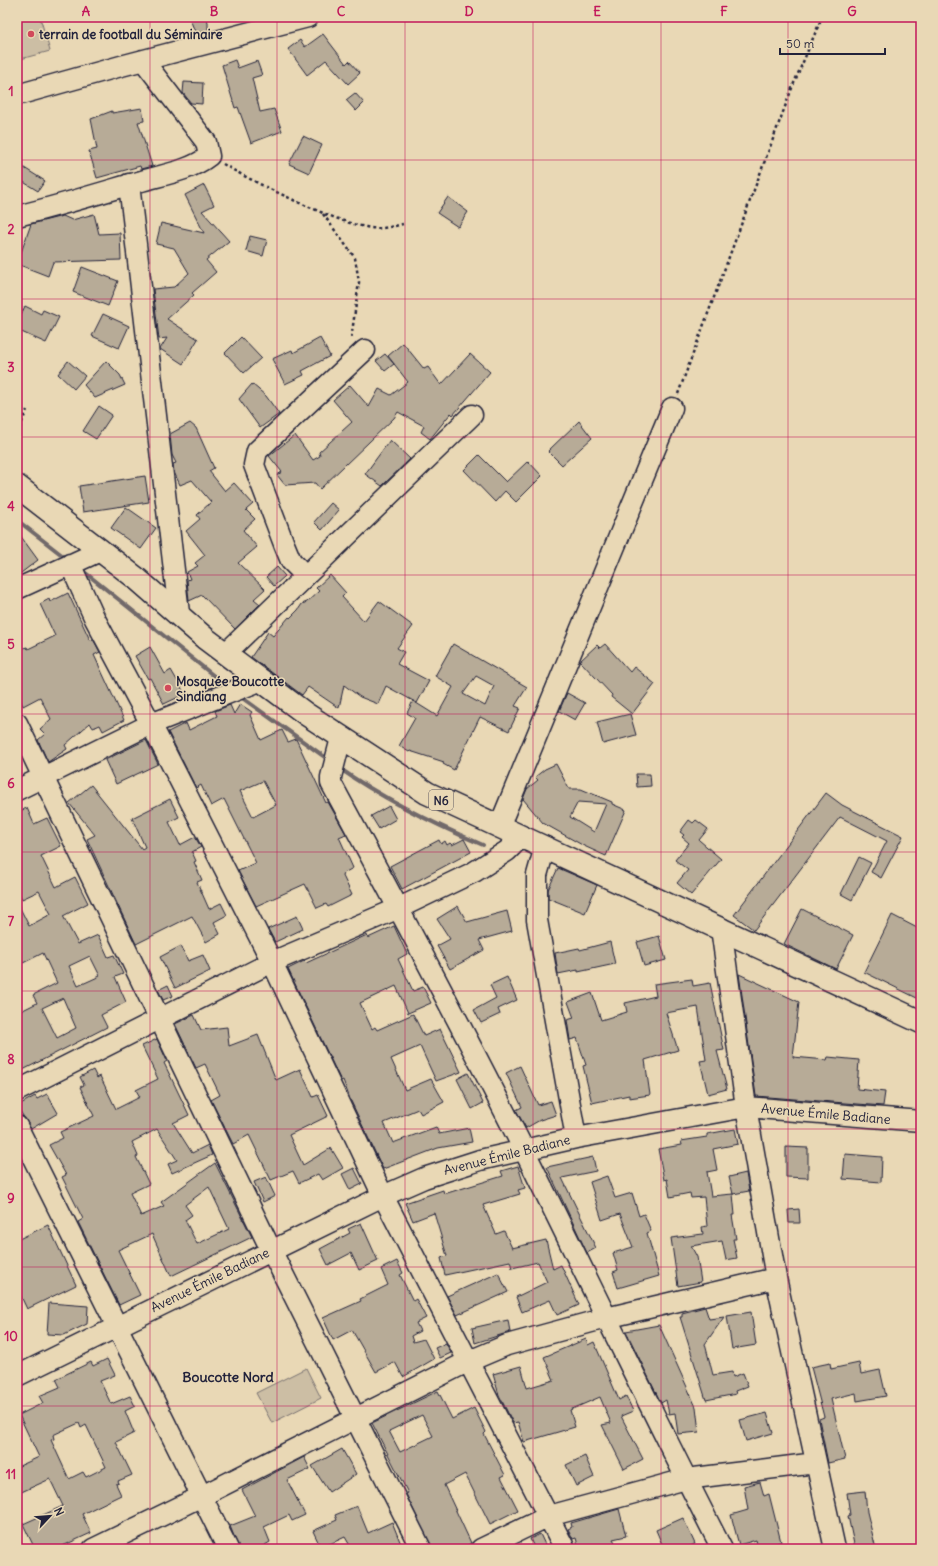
<svg xmlns="http://www.w3.org/2000/svg" width="938" height="1566" font-family="Delius,sans-serif">
  <rect width="100%" height="100%" fill="#e9d8b5"/>
  <filter id="ink" filterUnits="userSpaceOnUse"><feTurbulence type="fractalNoise" baseFrequency=".025" numOctaves="2"/><feDisplacementMap in="SourceGraphic" scale="8" xChannelSelector="R" yChannelSelector="G"/><feConvolveMatrix kernelMatrix="1 2 1 2 8 2 1 2 1" color-interpolation-filters="sRGB"/></filter>
  <g filter="url(#ink)">
    <!-- green -->
    <path fill="#ccbea4" stroke="#777070" d="M17,17h23l10,34 -33,9z
      M306,1368l15,30 -49,25 -16,-30z"/>
    <g fill="none" stroke-linecap="round" stroke-linejoin="round">
      <!-- stream -->
      <path stroke="#71696b" stroke-width="4" d="M17,520l50,39
        M82,570l132,106
        M197,695l16,-7
        M241,697l88,63
        M339,768c44,31 95,56 144,77"/>
    </g>
    <!-- building -->
    <path fill="#b7ab97" stroke="#22223b" fill-rule="evenodd" d="M189,17h17l2,5v9l-12,3z
      M323,34l23,30 3,-3 11,12 -12,11 -22,-24 -19,15 -19,-26 12,-9 5,7z
      M235,60l3,8 19,-7 5,14 -10,3 8,34 14,-3 8,22 -31,12 -13,-36 -3,1 -13,-43z
      M184,82l19,1 -1,21 -11,-1 -8,-10z
      M355,93l9,10 -8,8 -10,-11z
      M142,108l2,13 -6,1 14,44 -11,3 -1,-3 -43,12 -8,-27 8,-2 -6,-30 21,-8v2z
      M303,136l19,9 -13,28 -20,-9z
      M21,166l24,15 -7,10 -21,-13v-6z
      M204,185l10,20 -12,6 27,30 -23,19 10,12 -24,21 2,2 -27,24 31,20 -15,25 -23,-15 7,-11 -8,1 -6,-50 21,-2 15,-14 -15,-25 -18,-4 5,-21 43,10 -19,-38z
      M448,197l20,15 -10,15 -21,-14z
      M94,214l5,20 21,-1 1,27 -68,2 -5,14 -31,-12 14,-40 32,-8 9,4z
      M250,236l17,4 -4,16 -17,-5z
      M82,267l36,14 -10,25 -35,-14z
      M25,306l16,8 2,-4 16,7 -13,26 -29,-13v-7z
      M103,314l26,12 -10,22 -27,-12z
      M241,337l20,21 -17,15 -19,-20z
      M320,338l10,18 -28,15 2,4 -19,9 -13,-25 20,-9 1,3z
      M403,343l21,26 4,-2 13,18 29,-31 20,18 -37,43 -2,-2 -21,26 -9,-7 3,-6 -26,-14 -4,6 -74,71 -5,-6 -30,2 -8,-10 5,-3 -13,-16 26,-21 18,25 7,-4 -1,-4 33,-30 -19,-22 17,-15 19,22 10,-18 12,6 17,-13 -20,-26z
      M385,354l9,10 -9,7 -9,-10z
      M68,361l17,15 -11,13 -16,-15z
      M106,361l14,14 5,10 -30,13 -11,-13z
      M252,384l14,12 13,18 -19,14 -21,-29z
      M99,406l13,9 -16,24 -13,-8z
      M579,421l13,17 -30,27 -14,-14z
      M190,423l6,5 18,40 -5,3 16,20 9,-8 19,21 -7,6 9,9 -12,11 14,17 -19,16 27,26 -11,10 6,5 -25,25 -33,-34 -13,6 -2,-21 3,-1 -3,-7 11,-6 -3,-3 10,-8 -19,-24 14,-12 -3,-4 14,-13 -19,-22 -12,5 -6,-13 -1,-8 3,-1 -4,-8 -2,-21z
      M390,440l20,19 -28,27 -17,-12z
      M479,455l27,27 22,-21 14,15 -26,26 -11,-11 -10,11 -31,-32z
      M145,476l4,26 -66,10 -4,-26z
      M331,503l8,7 -17,20 -8,-8z
      M126,507l30,21 -15,21 -30,-21z
      M17,531l21,29 -21,16z
      M277,567l8,9 -11,10 -8,-9z
      M330,575l16,18 -4,4 22,24 15,-20 34,25 -16,22 7,4 -7,12 32,17 -12,22 -31,-17 -8,18 -18,-7 -16,-12 -5,23 -31,-21 -6,8 -51,-38 17,-25 5,4 16,-19 1,1 8,-8 4,-6 5,-2 12,-11 -3,-3z
      M68,593l22,47 3,-1 7,13 -6,3 30,65 -21,11 -3,-6 -7,3 -3,-5 -25,22 2,4 -19,13 -10,-22 7,-6 -5,-5 11,-10 -11,-22 -17,9 -6,-13v-43l10,-3 1,2 27,-13 -15,-32 9,-5 1,3z
      M453,644l74,43 -12,19 5,2 -11,23 -29,-14 -26,53 -11,-6 1,-2 -34,-11 -1,1 -10,-6 16,-28 -8,-5 6,-12 24,15 16,-29 -18,-11zM476,676l18,10 -9,20 -22,-12z
      M605,644l25,28 4,-5 21,17 -23,30 -21,-17 1,-2 -32,-34 17,-16 3,3z
      M150,647l15,27 6,-4 14,24 -21,10 -14,-26 -2,1 -13,-23z
      M567,693l18,10 -10,17 -16,-9z
      M240,704l12,8 -2,3 11,25 21,-10 6,12 8,-3 30,64 2,-1 18,32 -7,3 14,31 -11,6 10,21 -24,12 -2,-3 -9,4 -12,-24 -49,22 -18,-35 18,-8 -32,-64 -13,7 -10,-21 -5,3 -28,-56 18,-9 3,7 28,-14 -2,-5 15,-6 4,9zM263,781l13,24 -23,12 -13,-26z
      M630,714l6,21 -33,9 -6,-22z
      M146,740l12,24 -42,20 -11,-24z
      M556,764l13,25h12l31,13v2l14,6 -20,46 -22,-10 -41,-23 -20,-24 4,-10 11,-9 -3,-3 10,-8zM578,802l28,2 -12,28 -24,-15z
      M636,774h14l1,12 -14,1z
      M91,785l51,64 3,-2 -13,-29 38,-19 9,18 -10,5 11,23 15,-8 6,10 -9,5 4,9 -2,1 8,18 -5,2 12,27 12,-6 6,12 -13,7 6,12 -14,8 -14,-26 -56,28 -49,-105 8,-4 -26,-32z
      M826,793l16,12 61,31 -22,42 -10,-6 16,-31 -47,-24 -86,113 -20,-15z
      M389,806l7,13 -17,10 -8,-13z
      M27,808l7,16 13,-6 14,28 -20,10 15,31 19,-10 13,26 -25,13 15,28 20,-9 10,22 6,-2 9,19 -8,3 11,25 -25,13 6,12 -90,46v-60l20,-10 -4,-8 24,-12 -14,-30 -20,10 -6,-11v-50l12,24 22,-12 -12,-23 -17,8 -5,-10v-77zM90,956l10,20 -22,10 -9,-20zM63,998l13,30 -19,10 -15,-30z
      M689,820l4,3 3,-3 12,9 -9,11 22,19 -30,36 -14,-12 11,-13 -13,-10 14,-17 -7,-6 2,-2 -4,-3z
      M464,839l7,13 -69,37 -12,-23 49,-26 2,4 4,-3 2,4 3,-2 2,2z
      M859,857l12,6 -19,37 -11,-6z
      M558,868l39,17 -12,28 -37,-15v-8z
      M458,906l9,16 40,-11 5,20 -33,9 5,10 -34,19 -13,-23 13,-7 -13,-20z
      M802,909l51,26 -17,34 -52,-25z
      M892,915l29,15v70l-57,-28z
      M297,916l6,13 -28,13 -7,-13z
      M394,926l13,28 -9,5 15,32 10,-4 8,16 -23,10 -12,-27 -36,17 12,26 3,-2 2,3 36,-16 11,22 16,-7 21,43 -25,9 -16,-35 -29,13 14,31 26,-11 13,23 -23,12 -3,-5 -34,14 9,20 43,-16 3,7 30,-6 3,14 -34,6 -55,21 -33,-70 -7,-19 -2,1 -53,-112 16,-8 2,2 61,-28 1,3z
      M659,936l7,24 -22,6 -7,-24z
      M610,942l5,22 -37,8v-2l-20,4 -3,-21 24,-5 1,2z
      M181,946l7,15 15,-6 7,16 -35,17 -15,-31z
      M739,974l60,28 -6,55 34,3 1,-3 31,3 -2,29 28,3 -2,14 -127,-10z
      M507,977l10,23 -19,9 2,5 -19,9 -7,-13 22,-12 -6,-13z
      M692,979l1,7 17,-3 14,67 -7,1 10,38 -19,5 -8,-33 6,-1 -8,-53 -32,6 12,37 -33,10 5,35 -21,3v-3l-37,8 -9,-37 3,-1 -9,-27 -7,2 -3,-20 7,-2 -6,-16 24,-9 9,27 26,-8 -2,-9 31,-7 -2,-12z
      M168,985l5,11 -10,4 -5,-10z
      M194,1015l7,15 26,-3 2,19 29,-11 18,45 24,-11 13,28 5,-2 10,21 -39,19 14,30 28,-17 12,20 -21,12 -4,-6 -19,9 -6,-12 -22,9 -22,-45 -16,9 -22,-44 9,-5 -15,-31 -9,4 -21,-44z
      M157,1039l10,22 -3,2 25,52 -16,8 19,30 16,-8 4,10 -40,18 -4,-9 9,-4 -20,-31 -25,13 6,14 -2,1 13,27 -19,9 11,23 23,-10 -3,-4 54,-39 37,74 -81,39 -19,-42 -34,16 22,45 -21,10 -41,-83 5,-3 -21,-42 4,-2 -17,-30 14,-7 -3,-6 34,-16 -14,-29 4,-2 -4,-8 13,-7 4,8 3,-2 16,33 24,-12 -4,-7 22,-11 -16,-33zM209,1187l20,42 -32,15 -12,-24 7,-5 -7,-10z
      M520,1066l18,39 13,-4 5,14 -16,5 -14,8 -10,-18 6,-3 -16,-34z
      M468,1073l15,30 -11,6 -15,-30z
      M47,1094l11,19 -27,16 -14,-23 18,-10 2,3z
      M735,1129l3,15 -25,5 4,21 -10,2 4,24 22,-2 2,21h-3l4,24h-3l4,19 -11,2 -4,-19 -31,5 6,11 4,25 -23,4 -7,-48 32,-4 -1,-7 5,-1 -3,-29 -13,1 -1,-5 -20,4 -3,-18 -3,1 -6,-31 24,-4 -1,-4 26,-4v-3z
      M786,1147l22,1v30l-22,-1z
      M845,1154l37,3 -1,25 -38,-3z
      M593,1157l3,14 -34,7 34,70 -9,5 -40,-86z
      M518,1166l7,22 -7,2 2,4 -37,11 13,29 8,-3 8,17 34,-8 7,29 8,-4 18,40 -22,10 -7,-15 -28,12 -6,-15 31,-15 -9,-20 -26,6 -2,-7 -65,14 -4,-17 6,-2 -13,-43 -21,8 -8,-18 38,-13 1,4 59,-18 -2,-5z
      M354,1168l8,16 -12,6 -8,-16z
      M746,1173l3,18 -16,3 -4,-17z
      M607,1176l8,22 17,-5 7,23 5,-2 7,17 -4,2 12,43 -41,12 -5,-16 5,-2 -5,-17 20,-6 -13,-33 -18,6 -12,-38z
      M266,1177l9,19 -12,6 -9,-20z
      M799,1209l1,14h-11l-1,-13z
      M361,1223l17,38 -19,9 -8,-17 -23,12 -8,-16 30,-16 -2,-4z
      M48,1225l28,60 -49,24 -10,-21v-48z
      M397,1261l6,12 -3,2 13,26 3,-2 10,19 -10,5 4,8 -9,5 2,6 11,-3 10,20 -31,18 -8,-15 -19,10 -24,-42 -19,10 -10,-22 38,-17 -1,-2 28,-14 -7,-16z
      M498,1273l10,19 -51,23 -10,-19z
      M49,1303l39,3 -1,18 -23,11 -17,-1z
      M705,1307l4,12 15,-2 -19,27 8,31 19,-3 1,5 10,-4 5,13 -13,5 1,3 -30,6 -26,-83h2v-4z
      M751,1312l5,33 -24,4 -5,-33z
      M508,1320l2,12 -35,11 -3,-15z
      M659,1325l37,82 3,25 -21,2 -3,-21 -6,1 -3,-14 -5,3 -35,-72z
      M586,1339l2,6 6,-3 25,58 7,-4 7,15 -12,5 22,43 -19,10 -22,-44 9,-2 -11,-26 -30,13 5,17 -51,15 -6,-20 -5,1 -14,-28 -6,-21 28,-8 6,22 27,-8 -10,-23z
      M446,1343l5,10 -11,5 -5,-10z
      M107,1359l8,16 -15,6 11,23 19,-8 5,10 -10,5 9,22 -18,9 16,33 -14,6 1,2 -3,1 5,11 -39,19 9,19 -35,16h-21l-12,-25 40,-18 -13,-27 -33,15v-27l22,-10 -20,-42 24,-12 -4,-7 21,-9 -4,-8 35,-17 2,4zM79,1423l2,5 5,-3 20,42 -20,10 -3,-5 -14,7 -18,-39 3,-1 -1,-4z
      M830,1363l1,6 28,-6 2,11 19,-4 6,26 -29,5 -1,-8 -25,6 14,60 -17,4 -9,-44 5,-2 -13,-50z
      M438,1391l14,28 22,-11 12,24 -2,2 21,41 -4,2 17,33 -28,14 -25,-50 -21,11 27,58 -9,6h-30l-26,-55 2,-1 -36,-70zM422,1415l11,21 -33,16 -11,-21z
      M767,1413l6,20 -27,8 -6,-21z
      M342,1449l14,25 -27,18 -17,-26z
      M585,1456l9,21 -18,9 -10,-21z
      M304,1457l6,12 -23,11 18,35 -13,6 -3,-6 -25,12 6,15 -5,3 2,4h-28l-9,-23 25,-10 -13,-26z
      M760,1482l4,14 5,-2 12,48 -23,6 -2,-8 -17,5 -8,-30 17,-5 -4,-24z
      M865,1491l2,21 9,37h-21l-7,-33 2,-1 -3,-22z
      M357,1506l11,27 24,-11 11,27h-51l-7,-12 -24,11 -8,-17 24,-11 -2,-5z
      M619,1509l7,27 -13,3 6,10h-40l-3,-11 -3,1 -5,-10 4,-2 -1,-4z
      M683,1518l12,26 -11,5h-20l-8,-19z
      M540,1534l7,15h-12l-5,-10z"/>
    <g fill="none" stroke-linecap="round" stroke-linejoin="round">
      <!-- minor casing -->
      <g stroke="#22223b" stroke-width="23">
        <path id="minor" d="M17,95l104,-29 187,-49
          M129,184l50,429
          M17,216c41,-10 80,-22 121,-34 23,-7 52,-11 71,-26l-3,-14 -63,-82
          M70,564l25,55 56,105 121,238 111,234 182,353
          M305,575l-14,-14 -7,-17 -30,-79 3,-14 108,-101
          M17,589l83,-38
          M226,653l246,-238
          M17,723l254,527 150,299
          M341,738l-10,39v6c66,122 131,244 193,367 66,133 130,267 198,399
          M17,790l134,-66 111,-44
          M499,827l173,-419
          M545,847l-8,28v45l39,218
          M721,928l25,179 30,171 59,271
          M17,1091l255,-129 127,-54 75,-36 33,-21 14,-14
          M17,1126l211,423
          M17,1376l366,-180 41,-18 56,-18 96,-22 170,-31 175,14
          M93,1549l109,-53 265,-134 40,-17 99,-27 170,-40
          M481,1549l68,-33 137,-37 130,-16"/>
      </g>
      <!-- major casing -->
      <g stroke="#22223b" stroke-width="25">
        <path id="major" d="M17,486l119,92 70,61 100,75 121,79 494,229"/>
      </g>
      <!-- path -->
      <path stroke="#22223b" stroke-width="2.5" stroke-dasharray="3 3" stroke-linecap="butt" d="M223,164c25,15 51,27 77,39 21,9 44,20 66,24 13,3 25,0 37,-3
        M323,214l32,44 4,24 -8,58
        M678,394l114,-306 30,-71
        M17,434l10,-24"/>
      <!-- minor -->
      <use href="#minor" stroke="#e9d8b5" stroke-width="20"/>
      <!-- major -->
      <use href="#major" stroke="#e9d8b5" stroke-width="22"/>
    </g>
  </g>
  <!-- grid -->
  <path fill="none" stroke="#c2185b" stroke-width="1" stroke-opacity="0.55" d="M150,17v1532M277,17v1532M405,17v1532M533,17v1532M661,17v1532M788,17v1532M17,160h904M17,299h904M17,437h904M17,575h904M17,714h904M17,852h904M17,991h904M17,1129h904M17,1267h904M17,1406h904"/>
  <!-- markers -->
  <g fill="#d1495b" stroke="#e9d8b5" stroke-width="1.5">
    <circle cx="31" cy="34" r="4"/>
    <circle cx="168" cy="688" r="4"/>
  </g>
  <g text-anchor="middle" dominant-baseline="central" stroke-width="3" stroke-linejoin="round" paint-order="stroke">
    <!-- shield labels -->
    <rect fill="#e9d8b5" stroke="#5e5960" stroke-width="1" x="429" y="790" width="24" height="20" rx="3"/>
    <g font-size="12" font-weight="bold" fill="#22223b">
      <text x="441" y="800">N6</text>
    </g>
    <!-- poi labels -->
    <g font-size="13" font-weight="bold" fill="#22223b" stroke="#e9d8b5" text-anchor="start">
      <text x="39" y="34">terrain de football du Séminaire</text>
      <text x="176" y="681">Mosquée Boucotte<tspan x="176" dy="15">Sindiang</tspan></text>
    </g>
    <!-- street labels -->
    <g font-size="13" fill="#22223b" stroke="#e9d8b5">
      <text transform="translate(826 1114) rotate(5)">Avenue Émile Badiane</text>
      <text transform="translate(507 1155) rotate(-14)">Avenue Émile Badiane</text>
      <text transform="translate(210 1280) rotate(-26)">Avenue Émile Badiane</text>
    </g>
    <!-- neighbourhood labels -->
    <g font-size="14" font-weight="bold" fill="#22223b" stroke="#e9d8b5">
      <text x="228" y="1377">Boucotte Nord</text>
    </g>
  </g>
  <!-- margin -->
  <rect width="938" height="1566" fill="none" stroke="#e9d8b5" stroke-width="44"/>
  <!-- north arrow -->
  <g transform="translate(50 1516) rotate(64)" stroke="#e9d8b5" stroke-width="3" paint-order="stroke">
  <path d="M0-3L7 15L0 10L-7 15Z" fill="#22223b"/>
  <text y="-6" font-size="11" font-weight="bold" text-anchor="middle" fill="#22223b">N</text>
  </g>
  <!-- scale -->
  <path d="M780 48v6h105v-6" fill="none" stroke="#22223b" stroke-width="2"/>
  <text x="786" y="48" font-size="12" fill="#22223b" stroke="#e9d8b5" stroke-width="3" paint-order="stroke">50 m</text>
  <rect x="22" y="22" width="894" height="1522" fill="none" stroke="#c2185b" stroke-width="1.5"/>
  <g font-size="13" text-anchor="middle" font-weight="bold" fill="#c2185b">
    <text x="86" y="16">A</text>
    <text x="214" y="16">B</text>
    <text x="341" y="16">C</text>
    <text x="469" y="16">D</text>
    <text x="597" y="16">E</text>
    <text x="724" y="16">F</text>
    <text x="852" y="16">G</text>
    <text x="11" y="96">1</text>
    <text x="11" y="234">2</text>
    <text x="11" y="372">3</text>
    <text x="11" y="511">4</text>
    <text x="11" y="649">5</text>
    <text x="11" y="788">6</text>
    <text x="11" y="926">7</text>
    <text x="11" y="1064">8</text>
    <text x="11" y="1203">9</text>
    <text x="11" y="1341">10</text>
    <text x="11" y="1479">11</text>
  </g>
</svg>
